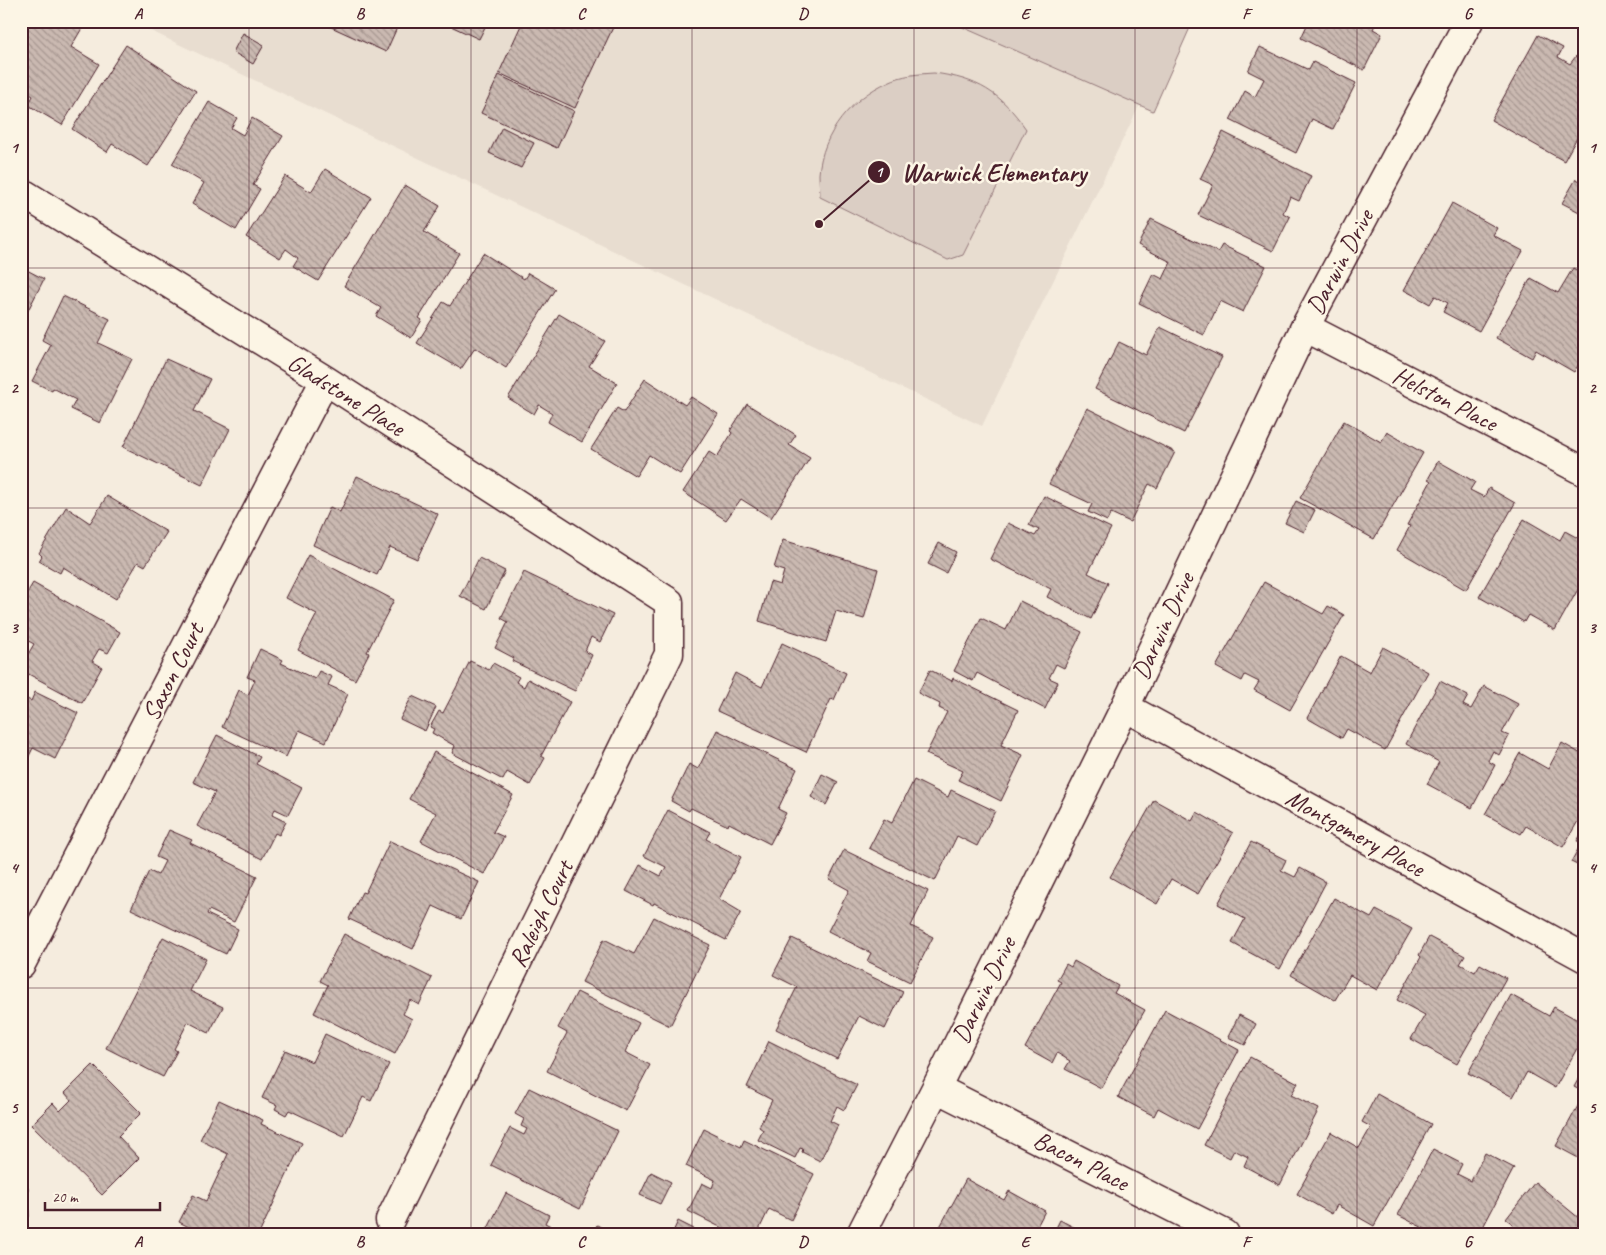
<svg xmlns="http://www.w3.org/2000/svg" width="1606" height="1255" font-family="Caveat,sans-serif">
  <defs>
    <pattern id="building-back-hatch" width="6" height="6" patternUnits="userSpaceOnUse" patternTransform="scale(1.25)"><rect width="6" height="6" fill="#cab9b1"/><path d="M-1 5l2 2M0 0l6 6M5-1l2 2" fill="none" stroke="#a69690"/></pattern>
  </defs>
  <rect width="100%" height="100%" fill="#f5ecde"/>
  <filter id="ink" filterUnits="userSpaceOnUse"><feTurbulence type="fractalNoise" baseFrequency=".02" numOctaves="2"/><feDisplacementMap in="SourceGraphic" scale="10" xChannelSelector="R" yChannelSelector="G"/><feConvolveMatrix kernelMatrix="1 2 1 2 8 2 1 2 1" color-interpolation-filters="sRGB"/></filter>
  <g filter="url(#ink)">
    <!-- built -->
    <path fill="#e8ddd0" d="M130,21h1051l-199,405z"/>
    <!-- garden -->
    <path fill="#dbcec4" stroke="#927678" d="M962,21h231l-40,90 -193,-85z
      M934,73c44,6 66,19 92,56l-63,126 -15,5 -128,-63c0,-7 -1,-15 -1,-23 3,-41 33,-76 69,-92 14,-7 30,-8 46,-9z"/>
    <!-- building -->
    <path fill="url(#building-back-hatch)" stroke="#4a1f2b" d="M25,21h57l3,2 -14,24 28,17 -37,61 -34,-20 5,-9 -12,-7v-62z
      M318,21h82l-14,31z
      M440,21h48l-9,18z
      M523,21h93l-41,87 -76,-35z
      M1309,21h68l-4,8 9,5 -18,36 -63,-32z
      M243,33l21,12 -11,19 -20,-12z
      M1538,35l25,13 -5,9 12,7 6,-8 9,5v62l-21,38 -73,-41z
      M126,45l70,46 -48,75 -36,-22 -5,8 -35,-23z
      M1260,47l49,23 4,-8 43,21 -23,46 -21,-10 -16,34 -66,-33 15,-29 10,6 9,-18 -16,-8z
      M499,75l75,36 -17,37 -76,-35z
      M209,102l28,16 -6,10 12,7 9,-17 31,18 -30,49 7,4 -24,41 -44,-26 12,-21 -32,-19z
      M502,127l32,16 -13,25 -32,-15z
      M1223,132l88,44 -12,25 -9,-4 -7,16 7,4 -17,34 -75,-36 15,-30 -13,-6z
      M325,169l46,28 -53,84 -25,-15 5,-8 -12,-9 -6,9 -34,-21 39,-61 26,16z
      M1576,179l9,4v32l-23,-12z
      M405,185l35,21 -16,26 35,21 -40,65 3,2 -11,18 -35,-22 5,-8 -37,-22z
      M1452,203l45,25 -4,7 30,16 -44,80 -36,-19 5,-9 -13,-7 -5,8 -26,-14z
      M1151,219l67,33 4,-7 44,21 -23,46 -23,-11 -16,34 -65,-32 14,-29 10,5 8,-17 -33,-17z
      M483,253l41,26 4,-6 27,16 -49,79 -31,-20 -14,21 -44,-26 26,-41 7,4z
      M21,267l23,12 -22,43 -1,-1z
      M1573,268l12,7v79l-11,18 -38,-22 -4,8 -36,-20 35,-60 27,15z
      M63,296l47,23 -12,24 34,16 -32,64 -29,-14 5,-9 -23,-12 -1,3 -20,-10 19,-36 -9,-5z
      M559,314l46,27 -16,25 28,17 -35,59 -34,-20 4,-9 -13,-8 -5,9 -26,-16z
      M1160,327l62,30 -38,76 -89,-44 24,-47 27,13z
      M166,359l44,20 -16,32 36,18 -28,56 -79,-38z
      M645,379l40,26 6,-8 27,17 -38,60 -31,-19 -13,21 -45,-27 26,-41 7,4z
      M747,404l49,31 -7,10 21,13 -39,60 -30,-19 -15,21 -43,-28 26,-40 8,5 15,-24 -2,-2z
      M1087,408l88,44 -18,36 -8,-4 -19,38 -19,-9 -4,8 -19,-9 4,-8 -43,-20z
      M1344,421l37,21 6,-10 36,21 -49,86 -74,-41z
      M1438,461l37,21 -5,8 14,7 5,-9 26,15 -49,87 -69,-40 13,-24 -3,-1 24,-44 -3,-2z
      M357,476l81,38 -21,45 -27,-12 -13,28 -64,-30 17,-38 10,5z
      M107,496l60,36 -22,34 -7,-4 -22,37 -53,-32 -3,6 -21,-12 3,-5 -3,-3 27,-46 24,16z
      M1044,496l67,32 -23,45 20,10 -17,36 -44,-22 4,-8 -61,-30 18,-36 27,13 4,-6 -10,-5z
      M1296,501l19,9 -11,22 -19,-9z
      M1524,519l36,21 5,-9 20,11v35l-30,53 -27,-15 -4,7 -45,-25z
      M783,540l95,29 -14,50 -28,-8 -10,31 -67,-21 11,-39 10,3 4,-14 -10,-3z
      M939,543l17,9 -10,21 -18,-9z
      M308,555l86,45 -27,52 2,1 -14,27 -57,-30 19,-36 -31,-16z
      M479,558l26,13 -19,38 -26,-13z
      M524,572l89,43 -13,27 -9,-5 -6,14 7,4 -17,36 -63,-30 2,-3 -19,-10 13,-26 -7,-4z
      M1264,582l59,32 5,-8 16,9 -54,95 -36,-20 5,-8 -14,-7 -3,6 -26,-14z
      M33,583l87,49 -12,21 -9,-4 -7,12 10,6 -20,36 -61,-33v-4l13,-22 -13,-7v-34z
      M1020,601l62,31 -18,36 -8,-4 -7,14 9,4 -13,27 -68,-36 -4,8 -19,-10 27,-53 25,12z
      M782,643l64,30 -12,27 -3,-1 -25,53 -89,-41 18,-38 27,14z
      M1383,647l45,25 -43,78 -38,-21 -5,9 -35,-20 34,-62 29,16z
      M260,649l23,11 -2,3 34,16 4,-8 13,6 -4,8 20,9 -22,48 -27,-12 -13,27 -64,-30 17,-37 9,5 7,-15 -8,-3z
      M470,661l19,9 4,-7 26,14 -3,5 8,5 4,-8 42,23 -29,54 4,2 -15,27 -23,-13 -4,8 -51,-27 3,-7 -23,-13 2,-4 -4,-2 9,-16 4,2z
      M930,670l22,11 1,-3 65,32 -17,35 22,10 -22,46 -43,-21 5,-9 -37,-17 21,-42 -8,-4 1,-4 -22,-11z
      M1440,681l28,15 -5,9 8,4 13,-23 34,18 -16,29 7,3 -10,19 -6,-4 -5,10 7,4 -23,43 -45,-24 12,-22 -33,-18z
      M35,692l43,21 -23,46 -22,-11 -12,24v-76l10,5z
      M412,696l24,11 -11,24 -25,-12z
      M717,730l80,39 -19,40 8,4 -16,31 -41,-21 -1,3 -37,-18 -2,3 -18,-10 18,-37 9,5z
      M217,735l43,22 -4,7 46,24 -14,27 -13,-6 -3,6 14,7 -7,13 -4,-2 -13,26 -65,-33 18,-34 -22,-10z
      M1562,743l23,13v53l-22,38 -37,-21 -5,8 -36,-20 35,-61 28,16z
      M434,752l79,43 -20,37 11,5 -20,37 -63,-33 15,-28 -27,-14z
      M822,774l16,8 -12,23 -15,-8z
      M914,780l34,17 3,-7 44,21 -18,35 -20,-10 -22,45 -66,-33 15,-29 8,4z
      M1154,800l38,21 5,-9 36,21 -35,61 -27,-15 -14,25 -47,-27z
      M668,810l42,22 -4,7 35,18 -22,42 22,13 -15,28 -72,-37 -1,2 -27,-14 14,-26 21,11 5,-9 -22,-11z
      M169,830l23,10 -2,3 67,33 -23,46 -25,-12 -2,4 31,15 -12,25 -95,-45 18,-38 9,4 7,-14 -9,-4z
      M1583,831l2,1v37l-14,-7 11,-20 -5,-1z
      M390,841l89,41 -18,37 -28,-13 -20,43 -64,-30 13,-27 3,1z
      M1251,842l35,18 -5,10 14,7 5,-9 26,14 -46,87 -48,-26 13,-24 -27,-15z
      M844,850l84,41 -17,35 22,11 -23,45 -43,-21 4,-8 -43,-22 21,-41 -20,-11z
      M1334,898l37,20 5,-8 36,19 -35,61 -27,-15 -15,25 -44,-25z
      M654,917l56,28 -40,81 -88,-44 22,-43 30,15z
      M344,934l88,44 -13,27 -9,-5 -7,14 9,5 -17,35 -81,-41 14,-28 -8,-4z
      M163,937l43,22 -16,32 33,16 -14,26 -21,-11 -14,27 3,2 -14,26 -57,-29z
      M1429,937l36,19 -5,8 15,8 5,-8 26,14 -49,86 -46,-25 14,-24 -28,-15 24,-43 -2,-2z
      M792,938l111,54 -18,37 -26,-13 -22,43 -61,-30 21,-42 -24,-12z
      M1074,961l44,25 -4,7 31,17 -44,78 -36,-19 5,-8 -13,-8 -5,10 -27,-15 36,-66 -4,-2 9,-16 5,3z
      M577,992l62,31 -14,29 25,13 -24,46 -79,-40 20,-38 -9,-5z
      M1511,995l38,21 5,-9 31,17v10l-30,54 -28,-16 -14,25 -45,-24z
      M1165,1010l74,40 -42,79 -39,-21 -4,8 -36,-19z
      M1239,1015l17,9 -11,21 -17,-8z
      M325,1034l64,30 -18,37 -8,-4 -19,39 -55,-26 -3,5 -11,-6 2,-4 -15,-7 23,-48 27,12z
      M769,1041l88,44 -13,25 -7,-4 -7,15 8,4 -18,36 -18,-9 1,-3 -3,-1 -5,10 -37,-18 5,-10 -4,-3 13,-27 -25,-13z
      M1250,1057l48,26 -7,12 28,14 -39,76 -36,-19 4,-9 -14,-7 -4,8 -26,-13z
      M93,1065l48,48 -23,23 21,22 -37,37 -71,-70 22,-22 7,8 11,-11 -6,-7z
      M1585,1067v26l-11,-6z
      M529,1088l89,43 -38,78 -89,-44 19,-37 14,7 3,-6 -6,-3 3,-7 -9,-5z
      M1585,1093v63l-3,4 -26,-14z
      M1377,1094l54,30 -57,102 -37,-21 -5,9 -35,-20 34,-62 28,16 12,-21 -9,-5z
      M219,1100l44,20 -2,4 41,19 -43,91h-56l-24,-12 14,-27 13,6 22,-47 -28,-14z
      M704,1129l37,18 3,-7 70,34 -23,46 -22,-11 -12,25h-23l-46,-23 14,-28 10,5 3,-8 -29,-14z
      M1433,1149l29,15 -5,10 14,7 14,-28 29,15 -32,61 7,4 -1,1h-53l-37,-19z
      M651,1172l20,10 -11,22 -20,-9z
      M966,1179l38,21 5,-9 36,20 -12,23h-97z
      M1535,1182l50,41v11h-79l7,-10 -7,-5z
      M21,1188h7l1,29h-8z
      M506,1193l43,22 -4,8 21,11h-81z
      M1060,1220l27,14h-34z
      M678,1221l26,13h-32z
      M597,1225l16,9h-21z"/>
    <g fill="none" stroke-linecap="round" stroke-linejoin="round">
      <!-- minor casing -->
      <g stroke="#4a1f2b" stroke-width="31">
        <path id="minor" d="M21,192l304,188 344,222v52l-279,566
          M1305,327l280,145
          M1125,707l460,251
          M21,964l304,-584
          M936,1088l289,146
          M861,1234l75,-146 189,-381 180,-380 164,-306"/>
      </g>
      <!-- minor -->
      <use href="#minor" stroke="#fcf5e5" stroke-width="28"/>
    </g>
  </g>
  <!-- grid -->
  <path fill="none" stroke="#4a1f2b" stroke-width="1" stroke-opacity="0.55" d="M249,21v1213M471,21v1213M692,21v1213M914,21v1213M1135,21v1213M1357,21v1213M21,268h1564M21,508h1564M21,748h1564M21,988h1564"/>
  <g text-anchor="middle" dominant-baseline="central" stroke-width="5" stroke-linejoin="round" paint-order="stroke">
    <!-- street labels -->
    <g font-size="25" fill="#4a1f2b" stroke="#fcf5e5">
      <text transform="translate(1340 262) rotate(-62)">Darwin Drive</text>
      <text transform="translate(346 395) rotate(32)">Gladstone Place</text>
      <text transform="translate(1445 399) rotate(27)">Helston Place</text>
      <text transform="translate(1163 626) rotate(-65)">Darwin Drive</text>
      <text transform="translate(173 672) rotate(-63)">Saxon Court</text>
      <text transform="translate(1355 833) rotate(29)">Montgomery Place</text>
      <text transform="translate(541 914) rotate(-64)">Raleigh Court</text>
      <text transform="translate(984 990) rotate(-64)">Darwin Drive</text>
      <text transform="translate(1081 1161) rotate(27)">Bacon Place</text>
    </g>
  </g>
  <!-- callouts -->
  <path fill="none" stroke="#4a1f2b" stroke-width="2" d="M819 224L879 172"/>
  <g fill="#4a1f2b" stroke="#fcf5e5" stroke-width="2">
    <circle cx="819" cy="224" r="5"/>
    <circle cx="879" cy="172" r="12"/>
  </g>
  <g font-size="15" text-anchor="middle" font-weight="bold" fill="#fff">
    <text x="879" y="177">1</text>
  </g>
  <g font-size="26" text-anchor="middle" font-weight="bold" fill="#4a1f2b" stroke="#fcf5e5" stroke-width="5" stroke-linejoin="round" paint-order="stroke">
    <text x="994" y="181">Warwick Elementary</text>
  </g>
  <!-- margin -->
  <rect width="1606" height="1255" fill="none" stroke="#fcf5e5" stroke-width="55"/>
  <!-- scale -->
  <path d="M45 1202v8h115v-8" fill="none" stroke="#4a1f2b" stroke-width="2.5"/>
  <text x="52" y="1202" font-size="15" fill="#4a1f2b" stroke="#fcf5e5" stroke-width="4" paint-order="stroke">20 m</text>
  <rect x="28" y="28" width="1550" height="1200" fill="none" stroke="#4a1f2b" stroke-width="2"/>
  <g font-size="16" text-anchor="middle" font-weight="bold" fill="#4a1f2b">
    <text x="138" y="19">A</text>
    <text x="360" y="19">B</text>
    <text x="581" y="19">C</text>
    <text x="803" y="19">D</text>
    <text x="1025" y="19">E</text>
    <text x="1246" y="19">F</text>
    <text x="1468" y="19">G</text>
    <text x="14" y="153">1</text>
    <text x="1592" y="153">1</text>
    <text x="14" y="393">2</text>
    <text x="1592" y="393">2</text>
    <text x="14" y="633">3</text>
    <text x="1592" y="633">3</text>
    <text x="14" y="873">4</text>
    <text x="1592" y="873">4</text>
    <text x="14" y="1113">5</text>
    <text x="1592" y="1113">5</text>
    <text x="138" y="1247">A</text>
    <text x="360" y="1247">B</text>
    <text x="581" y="1247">C</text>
    <text x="803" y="1247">D</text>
    <text x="1025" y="1247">E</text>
    <text x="1246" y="1247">F</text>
    <text x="1468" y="1247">G</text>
  </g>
</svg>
